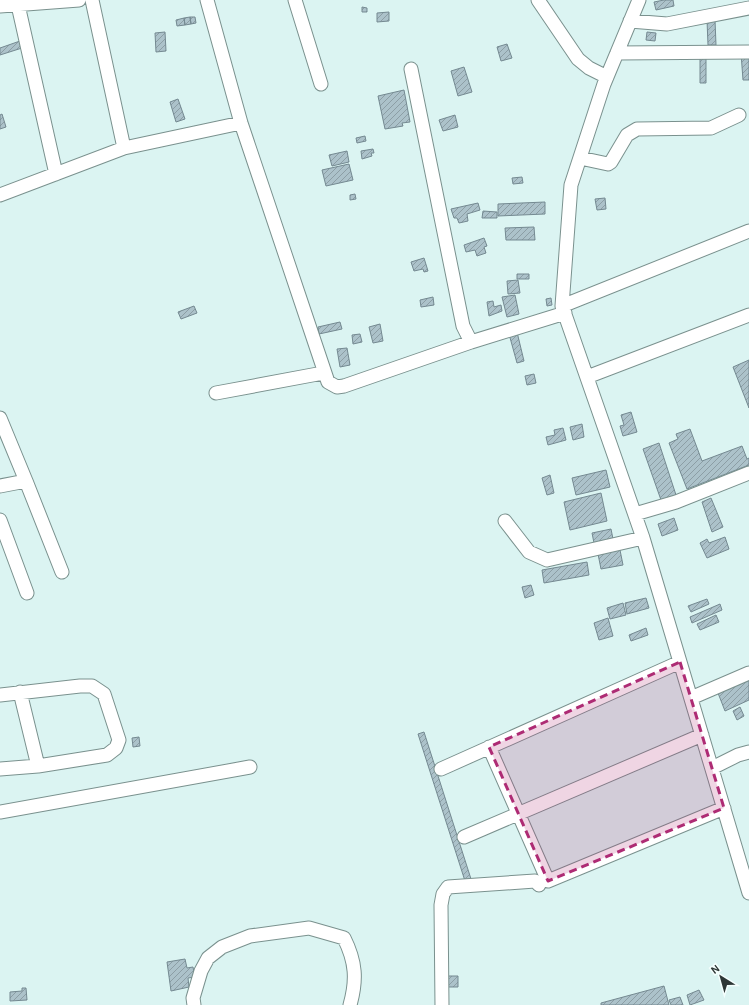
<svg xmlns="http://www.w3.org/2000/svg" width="749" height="1005" font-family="Karla,sans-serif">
  <defs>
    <pattern id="building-hatch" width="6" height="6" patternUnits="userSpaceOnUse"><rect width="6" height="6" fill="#acc2ca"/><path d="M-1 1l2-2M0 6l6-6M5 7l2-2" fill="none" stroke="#8c9ea5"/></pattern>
  </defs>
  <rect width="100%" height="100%" fill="#dbf4f2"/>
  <!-- building -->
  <path fill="url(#building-hatch)" stroke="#748991" d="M664,0h9l1,6 -18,4 -2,-8z
    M362,7l5,1v4h-5z
    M389,12v9l-12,1v-9z
    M190,17l1,7 -6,1 -1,-7z
    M190,17h5l1,6 -5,1z
    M184,18l1,7 -8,1 -1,-6z
    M707,20h8l1,25h-8z
    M165,32l1,19 -10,1 -1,-19z
    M647,32l9,1 -1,8 -9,-1z
    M20,41l2,7 -22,7v-7z
    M507,44l5,14 -11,3 -4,-14z
    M741,53l8,4v23h-6z
    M706,57v26h-6v-25z
    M464,67l8,25 -14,4 -7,-25z
    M404,90l6,32 -8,1 1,3 -18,3 -7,-33z
    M178,99l7,20 -9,3 -6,-20z
    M2,114l4,13 -6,2v-14z
    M455,115l3,12 -15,4 -4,-11z
    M365,136l1,5 -9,2 -1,-5z
    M373,149l1,4h-3l1,3 -10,3 -1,-8z
    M347,151l2,11 -17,4 -3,-11z
    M349,164l4,16 -27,6 -4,-16z
    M522,177l1,6 -10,1 -1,-6z
    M355,194l1,5 -6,1v-5z
    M605,198l1,11 -9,1 -2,-11z
    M545,202v12l-47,2v-12z
    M478,203l2,7 -13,4 1,7 -9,2 -2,-5h-3l-3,-9z
    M483,211l14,1v6h-15z
    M534,227l1,13h-29l-1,-12z
    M484,238l3,8 -3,1 2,6 -9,3 -2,-6 -9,2 -2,-7z
    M424,258l4,13 -4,1 -1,-3 -9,2 -3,-9z
    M517,274h12v5h-12z
    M518,280l2,13 -12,1 -1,-13z
    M515,295l4,19 -12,3 -5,-20z
    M433,297l1,8 -13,2 -1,-7z
    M551,298l1,7 -5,1 -1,-7z
    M493,301l1,6 7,-2 1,6 -13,5 -2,-14z
    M194,306l3,7 -16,6 -3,-7z
    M340,322l2,7 -23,5 -1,-7z
    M380,324l3,17 -10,2 -4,-16z
    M517,332l7,29 -7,2 -8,-29z
    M360,334l2,8 -9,2 -1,-9z
    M347,348l3,17 -10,2 -3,-18z
    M749,360v48l-16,-41z
    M534,374l2,9 -9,2 -2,-9z
    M631,412l6,20 -14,4 -3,-10 4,-1 -3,-10z
    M582,424l2,13 -11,3 -3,-13z
    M563,428l3,12 -18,5 -2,-8 9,-2 -1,-5z
    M690,429l12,32 40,-15 5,13 2,-1v7l-62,24 -18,-46 9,-4 -2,-5z
    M659,443l17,52 -15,5 -18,-51z
    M606,470l4,17 -34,8 -4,-17z
    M550,475l4,18 -7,2 -5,-17z
    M601,493l6,28 -37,9 -6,-28z
    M711,498l12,29 -11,5 -10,-30z
    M674,518l4,12 -16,6 -4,-12z
    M611,529l2,10 -19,4 -2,-10z
    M725,537l4,12 -22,9 -7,-15 7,-4 2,4z
    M620,550l3,15 -22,4 -3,-15z
    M587,562l2,13 -45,8 -2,-13z
    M531,585l3,10 -9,3 -3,-11z
    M646,598l3,10 -22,6 -2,-11z
    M707,599l2,5 -18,8 -3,-6z
    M623,603l3,12 -16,4 -3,-11z
    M720,604l2,6 -30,13 -2,-6z
    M716,615l3,7 -19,8 -3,-6z
    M608,618l5,18 -14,4 -5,-17z
    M646,628l2,7 -17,6 -2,-6z
    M749,680v20l-24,11 -7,-18z
    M740,707l4,9 -7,4 -4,-9z
    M424,732l47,147 -6,2 -47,-147z
    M139,737l1,9 -7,1 -1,-9z
    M185,959l2,9 6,-1 2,10 -7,1 1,9 -18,4 -4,-29z
    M448,976h10v11h-10z
    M664,986l5,19h-68v-2z
    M22,988h4l1,12 -17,1v-9l12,-1z
    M699,990l5,10 -14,5 -3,-10z
    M680,997l3,8h-12l-2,-5z"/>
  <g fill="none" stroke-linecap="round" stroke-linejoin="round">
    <!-- minor casing -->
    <g stroke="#7a918e" stroke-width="15">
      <path id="minor" d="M92,0l32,148
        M207,0l34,123 87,259 9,5 7,-1 127,-44 94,-29
        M295,0l26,84
        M538,0l40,59 11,9 18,9
        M639,0l-35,84 -33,101 -9,121 81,232 106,355
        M18,5l38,169
        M0,6l79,-6
        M630,21l37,3 82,-16
        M617,53l132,-1
        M411,69l52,257 8,16
        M580,158l28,6 3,-2 16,-27 10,-6 74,-1 28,-13
        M0,195l124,-47 117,-25
        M562,306l187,-75
        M587,377l162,-62
        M216,393l107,-20
        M0,418l26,63 -26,5
        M26,481l36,91
        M635,514l41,-12 73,-29
        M0,520l27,73
        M505,521l24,31 18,8 96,-22
        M20,692l18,74
        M0,695l80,-9h12l12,8 15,46 -3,8 -9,7 -69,11 -38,3
        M691,698l58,-25
        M489,747l59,134 176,-73
        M712,768l26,-13 11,-3
        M441,769l239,-107
        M0,812l250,-45
        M464,837l238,-102
        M194,1005l-1,-7 8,-27 7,-13 14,-11 28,-11 59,-8 35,10c12,24 13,42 6,67
        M442,1005l-1,-100 2,-11 5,-7 87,-6 4,4"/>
    </g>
    <!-- minor -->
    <use href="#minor" stroke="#fff" stroke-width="13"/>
  </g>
  <!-- marked area -->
  <path fill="#ae2b74" fill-opacity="0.2" stroke="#ae2b74" stroke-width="3" stroke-dasharray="8 5" stroke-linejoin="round" d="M680,662l44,146 -176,73 -59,-134z"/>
  <!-- north arrow -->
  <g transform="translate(721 977) rotate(323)" stroke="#f4fefd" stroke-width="3" paint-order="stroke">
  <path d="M0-3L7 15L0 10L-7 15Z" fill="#2e3736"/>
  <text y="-6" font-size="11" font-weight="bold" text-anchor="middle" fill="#2e3736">N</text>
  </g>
</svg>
